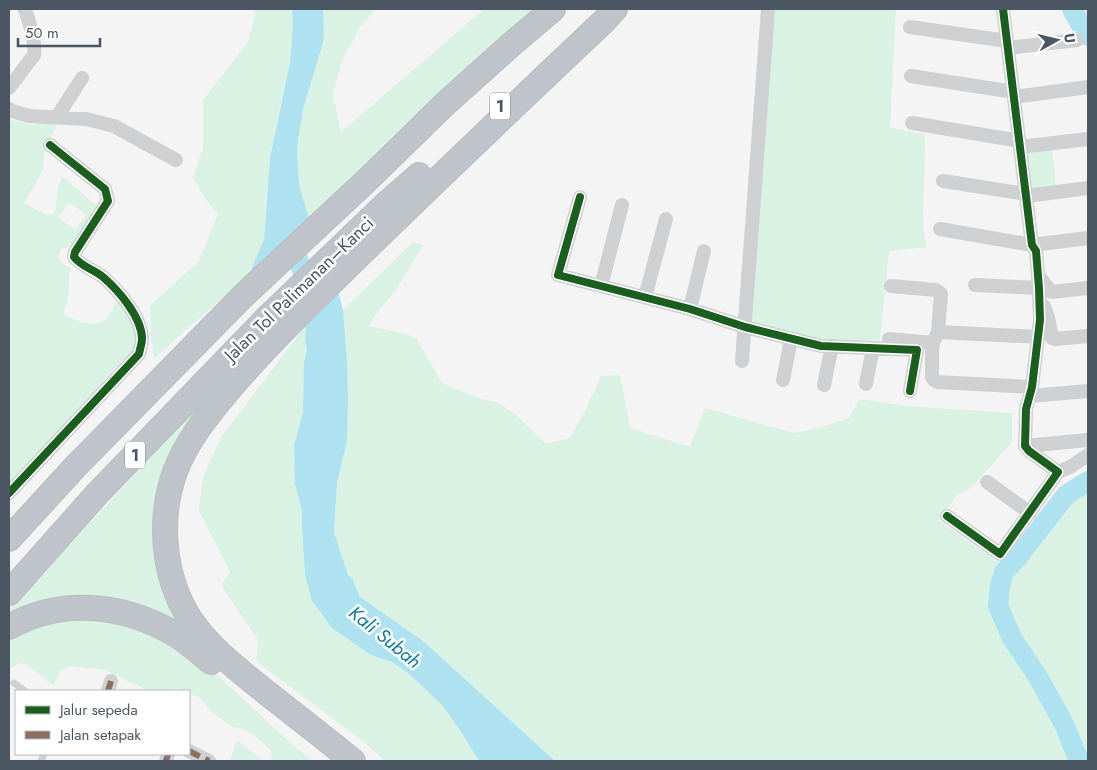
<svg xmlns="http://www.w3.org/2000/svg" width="1097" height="770" font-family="Jost,sans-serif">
  <rect width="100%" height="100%" fill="#f4f4f4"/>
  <!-- green -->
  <path fill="#d9f2e3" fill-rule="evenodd" d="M255,9h37l1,15 -3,38 -13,59 -11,76 -2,42 -15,36 -95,83 -3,-21 -1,-31 49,-45 19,-47 -14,-17 -11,-20 10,-29v-48l45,-58 7,-27z
    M323,9h53l-17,19 -6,13 -9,15 -11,37 7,37 1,2 143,-123h49l-55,49 -86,78 -83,83 -10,-34 -2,-37 6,-39 21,-70z
    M775,9h121l-6,118 35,8 -2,94 4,18 -38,4 -9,89 -46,3 -84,-21 -1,-8z
    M9,119l22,6 27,-3c-7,15 -16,29 -14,46l-20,35 23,12h6c7,-12 1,-27 10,-38l35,30 -25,39 -12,3 -3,9 5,6 8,4 -2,9 -1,22 -5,16c14,5 35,17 46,1 4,-6 6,-13 9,-18l18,33v13l-5,12 -16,12 -8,9 -7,13 -91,96zM69,202l17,13 -11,15 -17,-13z
    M1052,147l4,40 -24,3 -5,-40z
    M413,242l10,3 -25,42 -25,31 -4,8 33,7 14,5 26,45 36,15 20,5 17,11 31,30 24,-6 17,-31 14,-31 19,-1 10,53 60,19 15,-39 88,25 26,-5 30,-10 10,-19 47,7 106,7v29l-40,45 -15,8 -18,26 61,42 20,6 37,-51 31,-34v277h-533l-132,-120 -63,-44 -8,-19 -4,-3 -14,-43 3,-49 10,-42 1,-42 -1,-39 -4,-50z
    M306,325l-1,15 2,10 -3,13 -1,49 -9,33 1,39 7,27v16l3,48 7,26 20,27 39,27 21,7 16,11 35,33 19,27 14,23 4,5h-95l-20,-18 -109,-82 2,-21 -37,-55 9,-13 -31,-61 4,-34 19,-41z
    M206,398h2l-44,90 27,140 -50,-19 -132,13v-12z
    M75,617l66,7 72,47 84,78 8,5 6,7h-42l3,-4 -1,-7 -16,-14 -12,-7 -10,-2 -23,-16 -9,-13 -12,-5v-2h-5l-8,-3 -5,3h-22l-44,-21 -35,-4 -8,4 -9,15 -28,-21 -6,-1 -10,6v-28l17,-14z
    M237,740l26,20 1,1h-34z"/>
  <!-- water -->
  <path fill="#aee2f0" d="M292,9h31l1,30 -21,70 -6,39 2,37 10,34 -60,56 15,-36 6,-81 20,-96 3,-38z
    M338,291l5,19 4,50 1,39 -1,42 -10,42 -3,49 14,43 4,3 8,19 63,44 132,120h-75l-4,-5 -14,-23 -19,-27 -35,-33 -16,-11 -21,-7 -39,-27 -20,-27 -7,-26 -3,-48v-16l-7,-27 -1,-39 9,-33 1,-49 3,-13 -2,-10 1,-15z"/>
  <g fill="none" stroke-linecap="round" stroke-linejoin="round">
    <!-- river -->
    <path stroke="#aee2f0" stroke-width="20" d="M1072,9l9,16 7,11
      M290,236l20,57
      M1079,761l-15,-37 -26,-47 -26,-39 -14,-32 2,-20 4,-14 14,-15 48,-62 22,-14"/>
    <!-- highway casing -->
    <g stroke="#b9bec3" stroke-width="26">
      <path id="highway" d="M9,539l66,-72 169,-172 120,-112 81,-79 68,-61 40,-34
        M9,593l88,-99 167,-173 123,-118 32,-28
        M9,627c53,-30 114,-23 166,7 13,8 25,19 36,28
        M353,761c-28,-23 -58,-46 -86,-68 -32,-26 -68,-52 -86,-90 -19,-40 -21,-90 -6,-131 11,-30 32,-56 52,-80 32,-38 67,-73 103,-108 90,-89 182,-176 274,-263l11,-12"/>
    </g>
    <!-- lane -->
    <path stroke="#ced0d2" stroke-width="7" d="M14,683l11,8
      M41,761l3,-7"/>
    <!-- street -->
    <path stroke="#ced0d2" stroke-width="14" d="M910,27l97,14
      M1008,48l69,-8
      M911,76l103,16
      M9,88l25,-33c2,-15 -5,-32 -9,-46
      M1014,97l74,-10
      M9,109l3,2 17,5 57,3 28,7 62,34
      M57,117l25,-39
      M912,123l108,18
      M1020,147l68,-8
      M943,181l83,13
      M1026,196l62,-8
      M580,197l-22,78 132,34 55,18 76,19 96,4 -7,41
      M940,229l92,16 56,-7
      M1038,275l13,17 37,-4
      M975,285l64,3
      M601,286l21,-81
      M891,286l45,4 3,2 2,2 -3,38 -5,11 -1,6v28l2,3 3,2 95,5
      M645,297l21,-78
      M1044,306l4,11 4,21 3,1 33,-3
      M690,309l14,-58
      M938,332l101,5
      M889,339l44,4
      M742,361l26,-352
      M783,380l8,-41
      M866,384l7,-36
      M824,385l8,-39
      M1030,396l58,-5
      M1025,446l63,-6
      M1058,472l12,-5 18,-12
      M987,482l43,31
      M9,493l130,-139c1,-5 3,-11 3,-15 0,-22 -24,-49 -39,-62 -10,-8 -21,-10 -29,-20l1,-5 33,-51 -3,-12 -55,-44
      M947,516l53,38 58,-82 -29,-21 -4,-5 1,-37 6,-22 8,-67 -1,-32 -3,-37 -4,-6 -29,-236
      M108,691l3,-10
      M189,751l20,10
      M166,761l2,-7"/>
    <!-- highway -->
    <use href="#highway" stroke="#bec4c9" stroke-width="24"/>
    <!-- quiet -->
    <path stroke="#8d6e63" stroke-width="6" stroke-dasharray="12 6" stroke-linecap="butt" d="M108,691l3,-10
      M189,751l20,10
      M166,761l2,-7"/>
    <!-- cycleway casing -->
    <g stroke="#fff" stroke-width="11">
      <path id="cycleway" d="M580,197l-22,78 132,34 55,18 76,19 96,4 -7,41
        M9,493l130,-139c1,-5 3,-11 3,-15 0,-22 -24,-49 -39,-62 -10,-8 -21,-10 -29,-20l1,-5 33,-51 -3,-12 -55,-44
        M947,516l53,38 58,-82 -29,-21 -4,-5 1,-37 6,-22 8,-67 -1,-32 -3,-37 -4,-6 -29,-236"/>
    </g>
    <!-- cycleway -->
    <use href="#cycleway" stroke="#1b5e20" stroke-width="8"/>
  </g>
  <g text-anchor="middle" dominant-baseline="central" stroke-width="5" stroke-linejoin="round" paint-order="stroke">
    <!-- shield labels -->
    <g fill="#fff" stroke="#808990" stroke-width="1">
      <rect x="490" y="92.5" width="20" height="27" rx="4"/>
      <rect x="125" y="441.5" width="20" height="27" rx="4"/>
    </g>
    <g font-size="16" font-weight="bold" fill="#4a5661">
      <text x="500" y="106">1</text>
      <text x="135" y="455">1</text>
    </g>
    <!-- street labels -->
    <g font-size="18" fill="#4a5661" stroke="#fff">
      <text transform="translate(299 289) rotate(-44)">Jalan Tol Palimanan–Kanci</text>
    </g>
    <!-- water labels -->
    <g font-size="19" font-style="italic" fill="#0c7c9b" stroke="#fff">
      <text transform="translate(385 637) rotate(39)">Kali Subah</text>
    </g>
  </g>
  <!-- border -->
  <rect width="1097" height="770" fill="none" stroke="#4a5661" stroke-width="20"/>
  <!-- legend -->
  <rect x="15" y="690" width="175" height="65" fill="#ffffff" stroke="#b7bbc0"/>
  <rect x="25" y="706" width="25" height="8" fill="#1b5e20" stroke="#b7bbc0"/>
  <text x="60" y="715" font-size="15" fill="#4a5661">Jalur sepeda</text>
  <rect x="25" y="731" width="25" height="8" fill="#8d6e63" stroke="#b7bbc0"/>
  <text x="60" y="740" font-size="15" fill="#4a5661">Jalan setapak</text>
  <!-- north arrow -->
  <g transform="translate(1057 40) rotate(82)" stroke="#ffffff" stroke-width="4" paint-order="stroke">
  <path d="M0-4L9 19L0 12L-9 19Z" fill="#4a5661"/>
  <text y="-8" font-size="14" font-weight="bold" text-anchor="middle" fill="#4a5661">U</text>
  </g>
  <!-- scale -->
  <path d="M18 38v8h82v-8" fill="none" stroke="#4a5661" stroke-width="2.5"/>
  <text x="25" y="38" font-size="15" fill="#4a5661" stroke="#ffffff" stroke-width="4" paint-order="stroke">50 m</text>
</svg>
